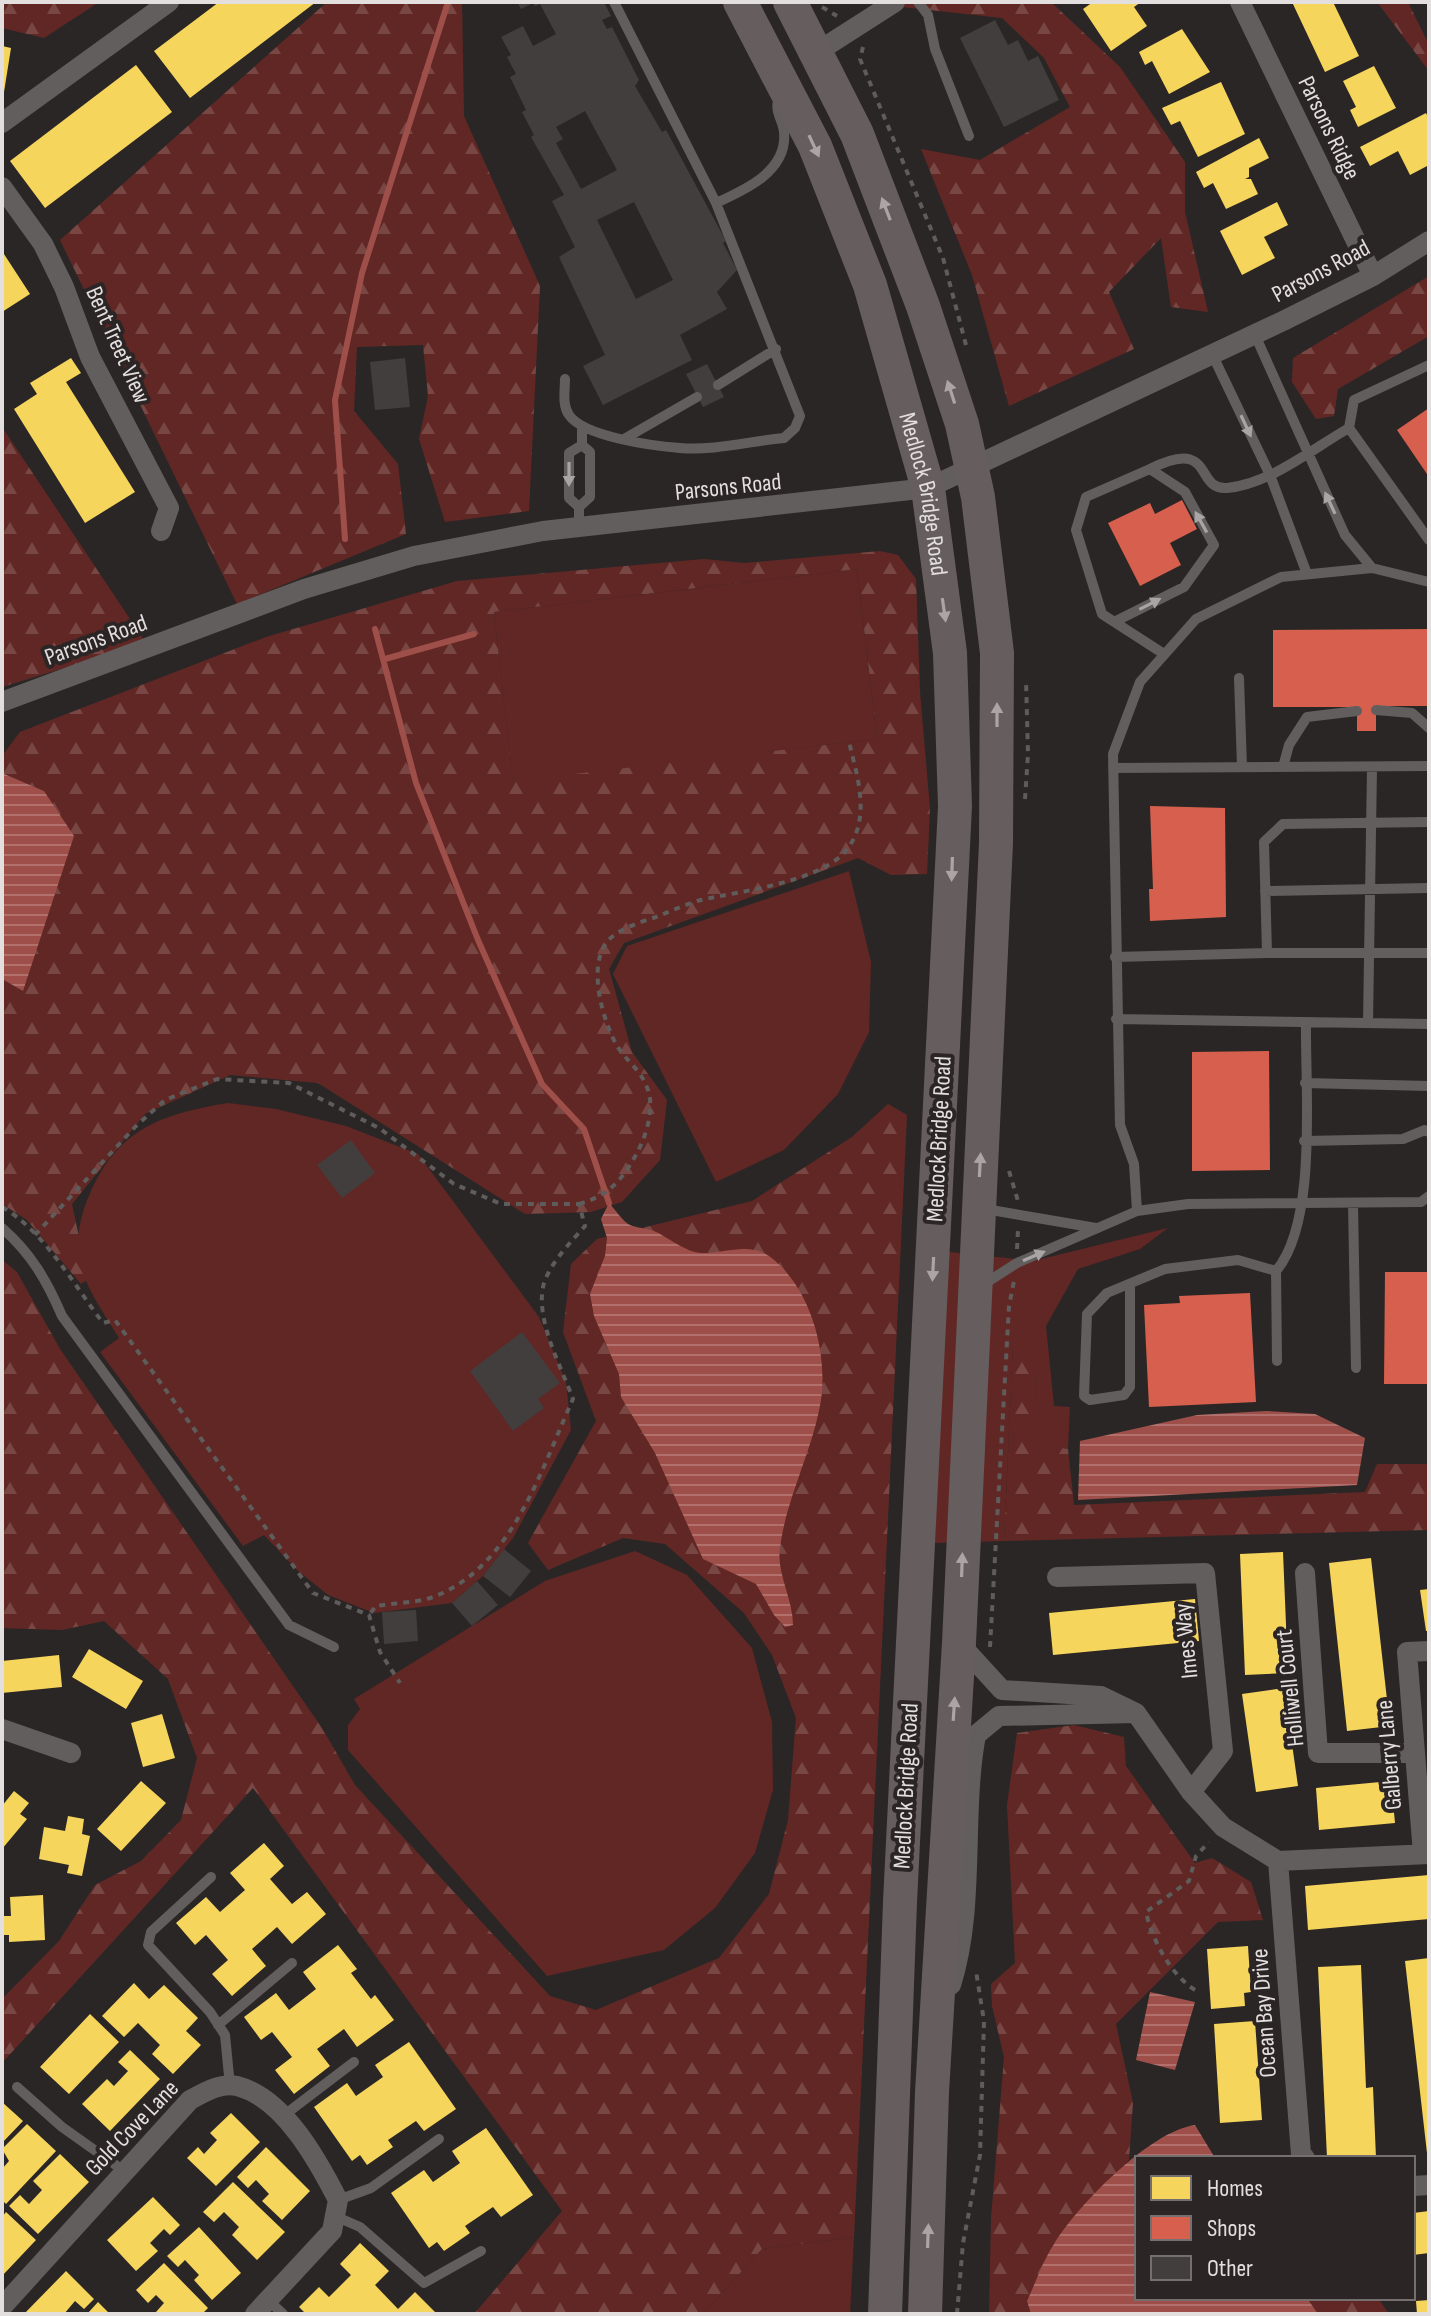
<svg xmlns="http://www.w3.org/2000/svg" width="1431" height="2316" font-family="'Sofia Sans Condensed',sans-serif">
  <defs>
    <pattern id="forest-firs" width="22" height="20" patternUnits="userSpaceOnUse" patternTransform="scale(2)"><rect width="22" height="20" fill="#612724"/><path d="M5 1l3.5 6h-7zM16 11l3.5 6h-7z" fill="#784643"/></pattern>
    <pattern id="water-rules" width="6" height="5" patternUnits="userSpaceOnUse" patternTransform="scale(2)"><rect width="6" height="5" fill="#9f4f49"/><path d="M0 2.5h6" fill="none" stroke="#b1706b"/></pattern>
  </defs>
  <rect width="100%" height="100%" fill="#2b2626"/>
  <!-- grass -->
  <path fill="#612724" d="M857,569l20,170 -364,43 -19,-170z
    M849,871l22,91 -2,70 -31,62 -54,56 -68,32 -103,-208 14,-28z
    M228,1103l48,6 70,17 72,28 121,163 27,65 5,48 -58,108 -30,38 -31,27 -78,10 -46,-18 -31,-25 -33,-35 -21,11 -143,-194 19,-14c-16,-26 -35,-51 -40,-82 -3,-19 2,-43 10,-60 28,-67 72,-82 139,-93z
    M1168,1228l-28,21 -62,20 -32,57 8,80 16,1 -2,42 -38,-5 7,-66 -24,-33 -9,196 -69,2 6,-292 92,10z
    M635,1551l52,24 65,73 20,74 1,68 -18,63 -40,55 -51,42 -117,26 -199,-226v-25l12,-16 -6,-10 191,-118z
    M854,2237l-4,77h-147l59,-65z"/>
  <!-- forest -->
  <path fill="url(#forest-firs)" fill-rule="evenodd" d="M2,2h97l-55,36 -42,-10z
    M327,2h135l2,114 76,170 -11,225 -84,11 -26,-83 9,-43 -5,-51 -66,2 -3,64 44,53 8,70 -169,70 -177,-364z
    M857,2h194l69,65 65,95v50l23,100 -37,-5 -10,-69 -52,54 25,57 -125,57 -37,-131 -51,-126 59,11 90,-53 -26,-49 -42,-40z
    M1377,2h31l21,43v26z
    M1429,276v60l-91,53 -4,27 -18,3 -24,-37 1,-24z
    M2,427l144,216 -144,44z
    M880,551l18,4 18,24 4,113 10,117 -3,65 -36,1 -33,-17 -234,85 -15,26 23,83 35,48 -7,60 -38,42 -31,10 -66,2 -207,-131 -88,-8 -85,39 -73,90 16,75 -7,5 -54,-64 -25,-16v-225l21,12 21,-200 -42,-18v-17l18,-24 246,-95 191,-56 247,-22 40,4zM857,569l20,170 -364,42 -19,-169z
    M888,1104l19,11 -53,1122 -92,12 -59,65h-229l88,-103 -309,-423 -251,275v-64l57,-58 36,-56 46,-24 40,-41 16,-62 -29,-79 -64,-58 -42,9 -60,-2v-368l15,12 43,77 262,379 33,57 195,211 46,14 123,-52 50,-64 19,-74 8,-102 -24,-63 -28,-42 -79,-69 -42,-6 -75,32 -20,-27 68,-122 -33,-89 8,-68 26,-25 155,-38 100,-64z
    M1029,1340l8,38 -6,65 37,6 6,56 291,-13 12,-28h52v66l-425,11 9,-197z
    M1074,1725l50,12 2,29 69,97 17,-5 39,24 12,38 -45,2 -102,102 17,79 -4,57 -24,25 -78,116 4,13h-42l2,-95 13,-162 -12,-51 -1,-22 24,-21 -8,-158 10,-72z
    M1307,2298h71l11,16h-71z"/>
  <!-- water -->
  <path fill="url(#water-rules)" d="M2,773l42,18 30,45 -51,155 -21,-12z
    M609,1203c6,6 13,18 21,22 7,3 16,3 24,6 14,6 34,23 49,22 22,0 46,-11 66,3 41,30 59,95 52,144 -8,50 -34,96 -41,147 -4,26 13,51 13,78l-8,2 -11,-12 -18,-31 -53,-25 -48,-106 -34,-56 -2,-23 -25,-58 -4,-22 15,-38 2,-18 -6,-19z
    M1266,1411l49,3 50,24 -8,47 -279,15 2,-59 117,-26z
    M1150,1992l45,10 -20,68 -39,-10z
    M1195,2125l20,33h-78v140h170l11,16h-287l-4,-13c9,-19 16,-40 27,-57 24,-39 96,-113 141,-119z"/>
  <!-- homes -->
  <path fill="#f6d55c" d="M219,2h97l-126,96 -36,-47z
    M1093,2h48l-7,5 13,19 -36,25 -28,-42z
    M1292,2h41l26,54 -34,16z
    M1182,29l28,43 -41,22 -17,-33 -7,4 -6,-13z
    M2,46l9,2 -7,44h-2z
    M136,65l36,47 -127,96 -35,-47z
    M1374,66l22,42 -38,19 -8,-17 6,-3 -13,-26z
    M1221,82l24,52 -47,23 -18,-36 -9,4 -9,-17z
    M1426,113l3,7v45l-19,10 -12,-24 -28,15 -10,-19z
    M1259,138l10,20 -20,10v9l-4,2h6l7,15 -32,15 -13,-26 -9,5 -8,-16z
    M1277,202l11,23 -24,12 11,21 -33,17 -22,-44z
    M2,251l28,43 -28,18z
    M71,358l10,15 -15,9 69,110 -50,31 -71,-114 23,-15 -7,-11z
    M1283,1552l5,121 -43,2 -5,-121z
    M1371,1558l19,168 -43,5 -18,-168z
    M1429,1589v42h-3l-6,-41z
    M1195,1599l4,42 -146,14 -4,-42z
    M89,1649l54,32 -17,28 -54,-32z
    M59,1655l3,32 -60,6v-32z
    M1284,1688l14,98 -42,6 -14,-98z
    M162,1714l13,44 -32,9 -12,-44z
    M141,1781l25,22 -45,48 -24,-22z
    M1391,1781l4,42 -76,7 -3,-42z
    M14,1791l15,12 -9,11 7,5 -25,30v-43z
    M68,1816l16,3 -2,15 8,2 -8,40 -15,-3 2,-8 -30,-6 5,-32 21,4z
    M264,1843l20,23 -14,13 22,25 15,-12 19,22 -34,30 -15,-17 -25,22 14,17 -34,30 -20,-22 16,-14 -22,-25 -11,10 -19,-22 30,-26 14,15 25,-22 -15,-17z
    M1429,1875v44l-121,11 -3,-44z
    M43,1895l2,45 -36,2v-7h-7v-19h9l-1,-19z
    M338,1945l19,24 -6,4 20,26 4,-4 19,25 -37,27 -13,-18 -27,20 13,17 -36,28 -19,-24 17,-13 -20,-25 -11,8 -17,-23 32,-24 13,17 27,-21 -13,-17z
    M1248,1946l3,46 -7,1 1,13 -34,3 -4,-60z
    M1429,1958v195h-2l-22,-192z
    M1361,1965l5,123 7,-1 3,71h-49l-9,-191z
    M134,1983l15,16 15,-14 34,33 -12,13 15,14 -28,29 -21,-20 8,-9 -22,-22 -14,14 -22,-21z
    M90,2014l29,28 -50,52 -29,-27z
    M1255,2021l7,99 -42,3 -6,-99z
    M409,2042l47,67 -32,22 -8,-10 -28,19 5,7 -26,18 -7,-10 -8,6 -38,-54 33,-24 9,13 27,-19 -8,-12z
    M130,2050l30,29 -50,52 -28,-27 25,-25 7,7 14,-15 -10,-9z
    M2,2102l21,19 -21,22z
    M231,2113l29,29 -44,44 -29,-28 11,-11 6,7 13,-14 -7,-7z
    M27,2124l29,27 -50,53 -4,-4v-31l7,-8 -7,-12z
    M486,2128l47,67 -32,22 -8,-10 -28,19 5,7 -26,18 -7,-9 -8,6 -38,-55 33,-23 9,12 27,-19 -8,-12z
    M266,2147l44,44 -28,29 -20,-19 7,-7 -13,-14 -8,8 -11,-11z
    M60,2154l29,28 -51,52 -29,-28 11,-11 9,9 13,-14 -9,-9z
    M233,2182l52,50 -28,28 -25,-25 7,-8 -15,-15 -10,10 -11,-10z
    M153,2197l27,28 -10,10 -6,-6 -14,14 8,8 -22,20 -29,-31z
    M1429,2211v42l-16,2v-42z
    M6,2212l30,28 -34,36v-59z
    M199,2227l42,46 -29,27 -18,-20 5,-5 -14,-15 -7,7 -11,-11z
    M360,2243l29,28 -14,14 23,24 17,-17 22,22h-131l-7,-7 20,-20 10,10 22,-22 -11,-11z
    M164,2263l44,45 -6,6h-44l-2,-2 8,-9 -8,-8 -8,8 -12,-13z
    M66,2271l28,28 -10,10 -9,-8 -11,13h-40z
    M1429,2300v14h-12l-1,-13z
    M98,2302l12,12h-23z"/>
  <!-- shops -->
  <path fill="#d6604d" d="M1429,408v69l-32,-47z
    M1182,500l15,29 -27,14 11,22 -41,21 -32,-63 42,-20 5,11z
    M1429,629v77h-53v25h-19v-24h-84v-77z
    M1150,806l75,2 1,109 -76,4 -1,-32h4z
    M1269,1051l1,119 -78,1v-119z
    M1385,1272h44v112h-45z
    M1250,1293l6,109 -107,5 -5,-102 36,-2 -1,-7z"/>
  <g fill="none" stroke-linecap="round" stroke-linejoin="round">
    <!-- stream -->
    <path stroke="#9f4f49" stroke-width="6" d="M345,539l-10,-139 27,-127 86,-271
      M375,629l41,154 62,157 64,144 42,45 25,74
      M385,659l89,-25"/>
  </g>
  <!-- building -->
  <path fill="#423e3e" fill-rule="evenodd" d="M517,2h87l7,14 -9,4 5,9 5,-2 27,53 -4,6 27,46 4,-2 60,111 -3,2 14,27 -20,22 10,17 -47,26 12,25 -89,45 -20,-39 22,-11 -46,-98 16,-10 -23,-46 12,-6 -33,-58 3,-2 -12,-23 4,-2 -16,-33 6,-3 -9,-17 4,-2 -10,-18 22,-11 10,20 23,-12 -16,-30 -5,2 -2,-3 -12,6zM585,111l32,59 -36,19 -25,-46 7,-4 -7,-12zM634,202l39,78 -37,19 -39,-79z
    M995,20l13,25 10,-5 10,21 10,-5 21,44 -55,27 -44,-89z
    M405,358l5,49 -35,3 -5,-48z
    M707,364l17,33 -21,10 -17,-33z
    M351,1140l24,33 -33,25 -25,-33z
    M522,1332l38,51 -22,16 6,9 -31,23 -43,-60z
    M504,1549l27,22 -21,26 -27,-21z
    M477,1581l21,24 -26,21 -20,-23z
    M416,1610l2,31 -34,3 -2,-32z"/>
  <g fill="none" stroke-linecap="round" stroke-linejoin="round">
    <!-- path -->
    <path stroke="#5f5c5c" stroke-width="4" stroke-dasharray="6 6" stroke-linecap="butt" d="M822,7l15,9
      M863,47l-3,12 83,199 23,87
      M1025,799l3,-45 -2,-74
      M1009,1171l9,30
      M579,1204c27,-8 40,-20 54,-44 12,-20 24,-52 13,-75 -6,-15 -20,-25 -29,-39 -14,-25 -30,-79 -10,-104 10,-13 34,-20 49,-25 15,-6 30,-13 45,-17 39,-9 123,-18 147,-52 23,-31 9,-73 1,-106
      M2,1207c42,24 72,78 101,116l12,-3 198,273 56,22 11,37 20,31
      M35,1235l100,-108 30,-27 52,-21 72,4 90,45 75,56 47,20h78l6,22c-14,16 -34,36 -41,57 -10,35 17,83 29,116 -32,70 -61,171 -143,199 -16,5 -37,5 -54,8l-7,9
      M1017,1249l1,-19
      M990,1647l19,-341 5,-25
      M1195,1990c-24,-15 -43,-50 -49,-78l43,-31 7,-25 13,-14
      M957,2314l6,-71 17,-88 4,-134 -8,-50"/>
    <!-- service -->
    <path stroke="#625e5e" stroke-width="10" d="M918,2l10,13 7,34 34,87
      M716,203c29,-13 72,-32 68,-71 -1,-11 -9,-20 -6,-31
      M1255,335l90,200 27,33
      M1213,356l57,119 37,99
      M1429,365l-75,35 -5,28 80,112
      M565,379c0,12 -3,26 4,36 15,22 85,31 111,33 33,3 71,-7 104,-10l11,-10 5,-12 -84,-213 -102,-201
      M718,385l58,-36
      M624,439l73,-42
      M1150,469c65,-33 44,22 77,19 43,-4 85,-39 122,-60
      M579,507l11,-10v-45l-8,-7v-19
      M579,528v-21l-10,-9v-45l13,-8
      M1429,582l-57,-14 -91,9 -85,42 -56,63 -27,72 7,371 14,39 3,47 51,-7 233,-2 8,-6
      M1116,621l68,-34 30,-42 -29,-53 -35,-23 -64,28 -10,33 26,84 62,40
      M1239,678l3,89
      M1376,710l36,3 17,15
      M1283,767l6,-22 18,-28 50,-6
      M1113,768l316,-2
      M1429,822l-146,2 -19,18 3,111h162
      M1265,891l164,-3
      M1115,957l152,-4
      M1116,1019l313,5
      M1368,1023l4,-255
      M1305,1083l124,3
      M1304,1141l99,-2 22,-9 4,2
      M1353,1204l3,164
      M985,1209l111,19
      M2,1228c29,25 45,53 60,88l227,309 45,22
      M1130,1284v103l-6,8 -34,5 -6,-4 3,-82 20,-21 58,-24 73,-9 38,11
      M981,1286l36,-23 120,-52
      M1277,1361l-1,-90c42,-49 29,-183 30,-248
      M211,1877l-60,55 -3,13 62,67 15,23 5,51
      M218,2025l74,-62
      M17,2087l45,40 62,44
      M283,2116l71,-54
      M338,2200l33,-12 68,-49
      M337,2217l23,10 64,56 57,-32
      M268,2300l15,14"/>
    <!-- minor -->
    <path stroke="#625e5e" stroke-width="20" d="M1240,2l133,274
      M817,52l78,-50
      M2,123l167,-121
      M2,187l41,57 21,43 26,70 79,151 -8,23
      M2,702l302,-113 110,-33 129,-25 385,-43 355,-167 90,-45 56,-35
      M1305,1573l13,180h97
      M1057,1577l148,-4 18,178 -32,41
      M959,1643l43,47 99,6 35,17 55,79 32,35 55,34 151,-7
      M2,1729l69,24
      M1423,1854l-16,-202 22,-1
      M1278,1861l23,293 4,4
      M951,1985c25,-79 10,-169 25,-250l23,-19 137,-3
      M1413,2186l16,-1
      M2,2307l188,-207c13,-7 31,-18 47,-14 47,12 81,75 101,114l-6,31 -77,83"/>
    <!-- trunk -->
    <g stroke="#665e5e" stroke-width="34">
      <path id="s1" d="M740,2l75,144 55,139 58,203 22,165 5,153 -55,1096 -15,412"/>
      <path d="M790,2l67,132 66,172 39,118 16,73 19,156 -1,190 -37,800 -27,449 -7,222"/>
    </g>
  </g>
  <!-- one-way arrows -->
  <defs><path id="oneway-solid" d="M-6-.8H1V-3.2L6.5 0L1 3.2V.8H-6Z" transform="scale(2)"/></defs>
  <g fill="#aba5a5">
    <use href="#oneway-solid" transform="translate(814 146) rotate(65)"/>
    <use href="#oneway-solid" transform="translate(886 209) rotate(-111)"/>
    <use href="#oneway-solid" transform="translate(951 392) rotate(-108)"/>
    <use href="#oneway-solid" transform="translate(944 610) rotate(82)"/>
    <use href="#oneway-solid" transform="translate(997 715) rotate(-90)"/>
    <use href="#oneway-solid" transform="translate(952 869) rotate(92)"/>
    <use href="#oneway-solid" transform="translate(980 1165) rotate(-87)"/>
    <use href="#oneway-solid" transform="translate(933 1269) rotate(93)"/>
    <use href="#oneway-solid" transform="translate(962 1565) rotate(-88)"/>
    <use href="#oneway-solid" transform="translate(954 1709) rotate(-86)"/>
    <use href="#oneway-solid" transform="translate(928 2236) rotate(-88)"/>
  </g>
  <g fill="#aaa5a5">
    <use href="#oneway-solid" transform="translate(1246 426) rotate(65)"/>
    <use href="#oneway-solid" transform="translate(569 474) rotate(90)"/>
    <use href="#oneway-solid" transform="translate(1330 503) rotate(-115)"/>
    <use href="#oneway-solid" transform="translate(1201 522) rotate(-119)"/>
    <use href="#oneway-solid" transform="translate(1150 604) rotate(-27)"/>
    <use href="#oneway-solid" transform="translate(1034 1256) rotate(-23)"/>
  </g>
  <g text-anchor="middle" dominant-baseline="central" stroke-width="8" stroke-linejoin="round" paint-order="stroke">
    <!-- street labels -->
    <g font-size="24" fill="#e4dfdf" stroke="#2c2525">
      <text transform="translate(1329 128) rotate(64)">Parsons Ridge</text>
      <text transform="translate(1321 271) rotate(-28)">Parsons Road</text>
      <text transform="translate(118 345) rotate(66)">Bent Treet View</text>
      <text transform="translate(728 487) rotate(-6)">Parsons Road</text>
      <text stroke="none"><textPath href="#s1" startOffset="528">Medlock Bridge Road</textPath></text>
      <text transform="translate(96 640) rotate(-20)">Parsons Road</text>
      <text transform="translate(939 1139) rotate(-87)">Medlock Bridge Road</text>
      <text transform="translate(1186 1641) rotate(-96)">Imes Way</text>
      <text transform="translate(1290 1688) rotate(-96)">Holliwell Court</text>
      <text transform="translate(1389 1755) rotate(-95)">Galberry Lane</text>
      <text transform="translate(906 1786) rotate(-87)">Medlock Bridge Road</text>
      <text transform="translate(1264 2013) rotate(-94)">Ocean Bay Drive</text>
      <text transform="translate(132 2128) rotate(-46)">Gold Cove Lane</text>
    </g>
  </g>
  <!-- border -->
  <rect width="1431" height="2316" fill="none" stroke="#e4dfdf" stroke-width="8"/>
  <!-- legend -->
  <rect x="1135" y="2156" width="280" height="144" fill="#2c2525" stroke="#766f6f" stroke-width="2"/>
  <rect x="1151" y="2176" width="40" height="24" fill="#f6d55c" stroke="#766f6f" stroke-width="2"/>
  <text x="1207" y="2196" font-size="24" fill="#e4dfdf">Homes</text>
  <rect x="1151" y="2216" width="40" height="24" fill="#d6604d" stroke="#766f6f" stroke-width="2"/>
  <text x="1207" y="2236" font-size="24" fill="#e4dfdf">Shops</text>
  <rect x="1151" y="2256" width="40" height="24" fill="#423e3e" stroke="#766f6f" stroke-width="2"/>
  <text x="1207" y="2276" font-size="24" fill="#e4dfdf">Other</text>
</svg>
